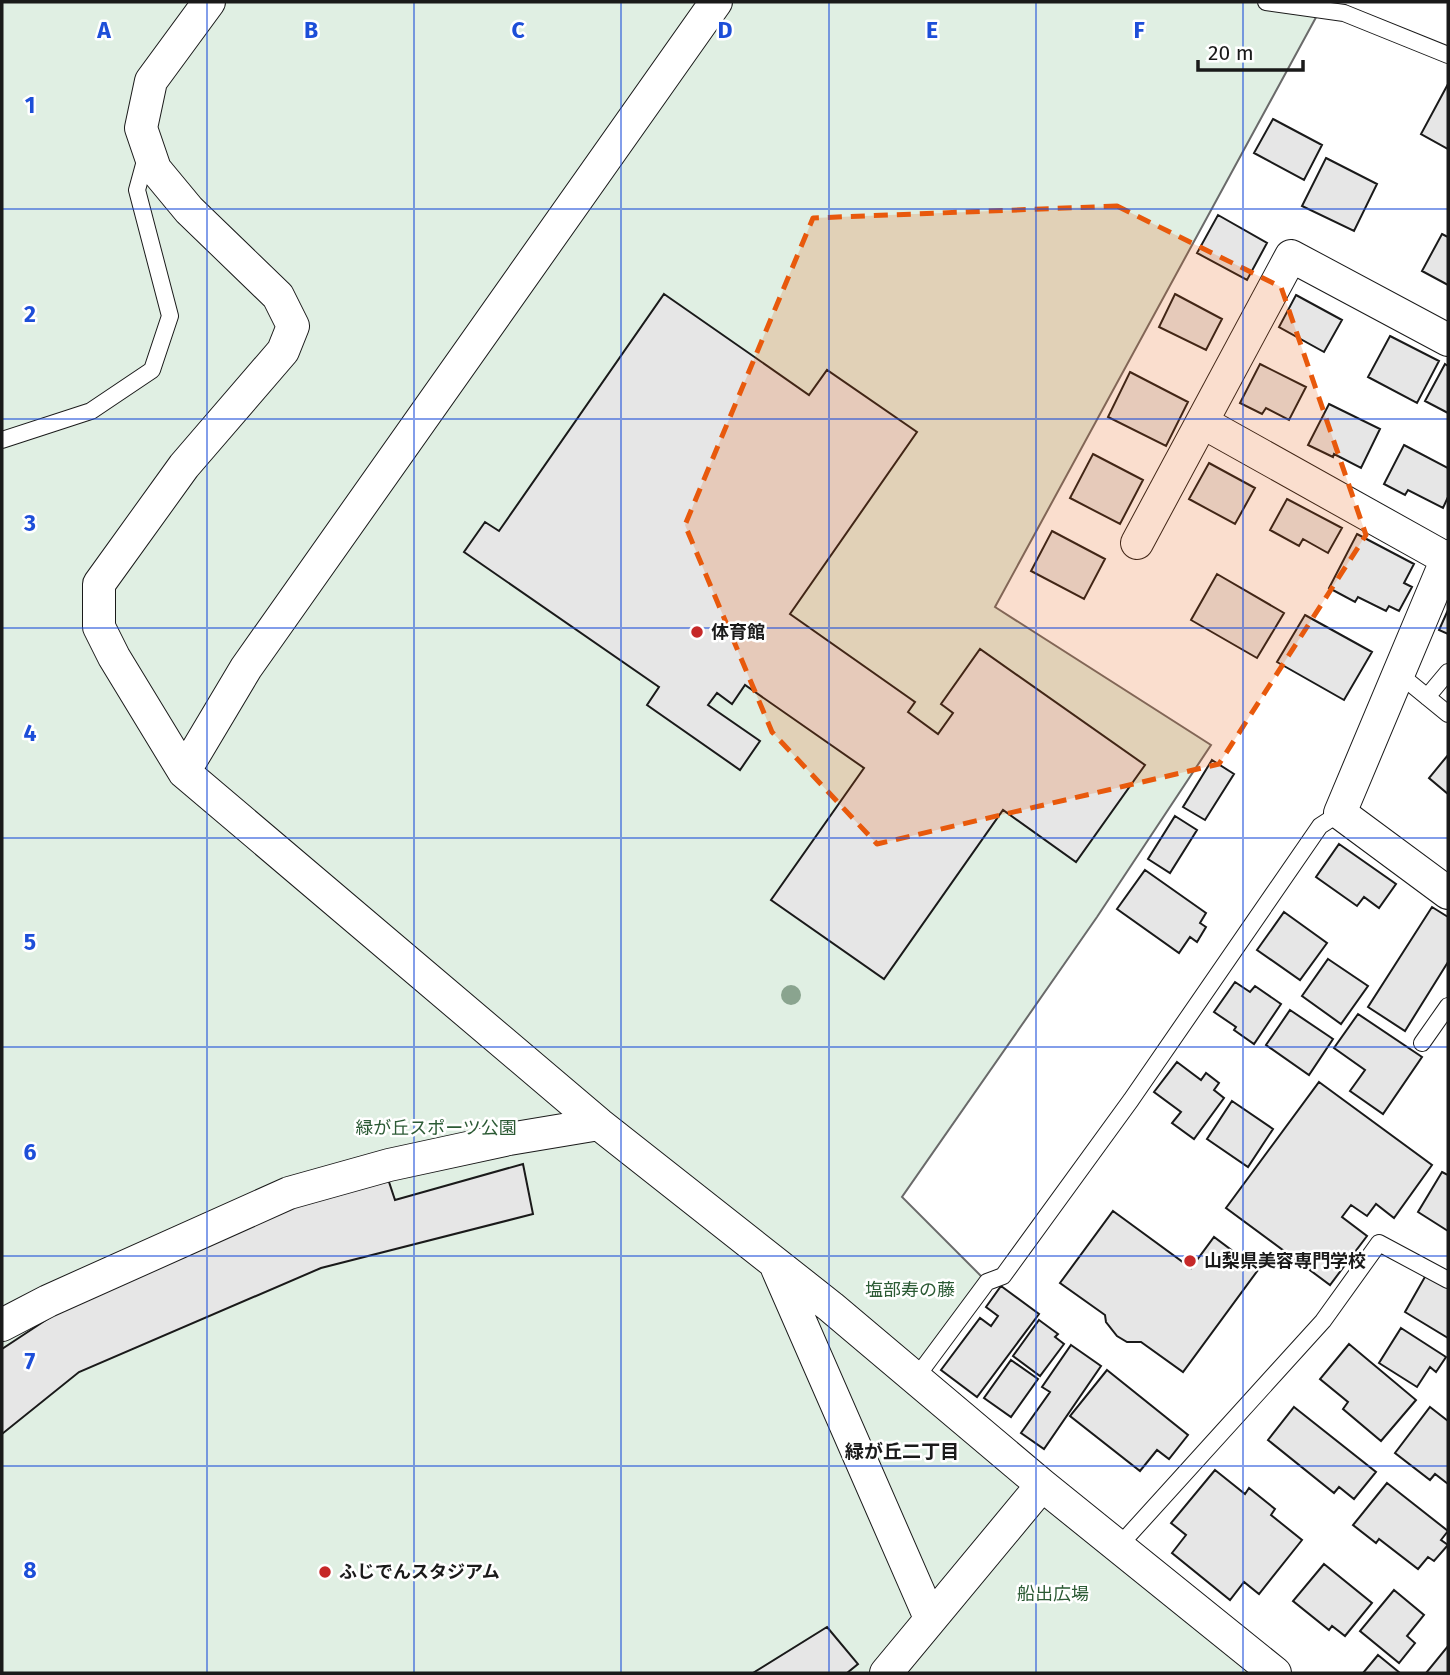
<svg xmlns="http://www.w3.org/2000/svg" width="1450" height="1675" font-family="'Fira Sans','Noto Sans JP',sans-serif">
  <rect width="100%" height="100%" fill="#fff"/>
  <!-- green -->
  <path fill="#e0efe3" stroke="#6a6a6a" stroke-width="2" d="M2,2h1264l54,8 -325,597 216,138 -114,172 -195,280 85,85 -72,96 360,295h-1273z"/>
  <!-- building -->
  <path fill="#e6e6e6" stroke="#1a1a1a" stroke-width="2" d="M1448,84v65l-27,-15z
    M1273,119l49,26 -18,35 -50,-27z
    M1326,158l51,26 -23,47 -52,-25z
    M1218,215l49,28 -20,37 -50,-27z
    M1442,234l6,3v48l-26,-14z
    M664,294l145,101 18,-25 90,62 -127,182 125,88 -7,10 30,22 15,-21 -12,-9 39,-55 165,116 -69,97 -73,-52 -119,169 -113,-79 93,-132 -119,-83 -13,19 -15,-11 -9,12 52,36 -20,29 -93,-65 12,-18 -195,-135 21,-30 14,9z
    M1175,294l47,25 -16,31 -47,-23z
    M1296,295l46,25 -18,32 -45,-25z
    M1390,336l49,25 -22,42 -49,-26z
    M1260,364l46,23 -17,33 -23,-12 -4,6 -22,-11z
    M1445,364l3,2v47l-23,-12z
    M1130,372l58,30 -22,44 -58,-29z
    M1329,404l51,25 -19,39 -27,-14 -1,3 -25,-12z
    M1404,445l44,23v29l-5,11 -35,-18 -3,5 -21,-11z
    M1093,454l50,26 -23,44 -50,-26z
    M1209,463l46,25 -20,36 -46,-25z
    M1287,499l55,29 -14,25 -25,-14 -4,7 -29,-16z
    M1052,531l53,28 -21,40 -53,-28z
    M1357,534l57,30 -10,19 8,4 -13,24 -10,-5 -3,5 -28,-14 -3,5 -26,-14z
    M1217,574l67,39 -27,45 -66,-38z
    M1448,610v24l-9,-4z
    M1305,615l67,37 -28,48 -67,-38z
    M1448,755v39l-19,-16z
    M1212,760l22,14 -29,46 -22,-13z
    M1175,816l22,14 -27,43 -22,-14z
    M1339,844l57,40 -17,24 -15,-11 -7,9 -41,-29z
    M1145,870l61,43 -6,10 6,4 -9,15 -7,-5 -11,16 -62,-44z
    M1432,907l16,10v45l-43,69 -37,-24z
    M1284,912l43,31 -27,37 -43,-30z
    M1328,959l40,27 -27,38 -39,-28z
    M1235,982l15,10 5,-6 26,18 -27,40 -20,-14 2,-3 -22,-15z
    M1290,1010l43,29 -24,36 -43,-30z
    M1358,1014l64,43 -39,57 -33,-23 15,-21 -31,-22z
    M1177,1062l24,18 5,-7 13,10 -5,7 10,8 -30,41 -22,-16 9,-11 -27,-20z
    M1319,1082l113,83 -38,53 -18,-14 -9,12 -16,-11 -9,12 25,19 -37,49 -104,-77z
    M1232,1101l41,28 -25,38 -41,-28z
    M523,1164l10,50 -212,54 -242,104 -77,62v-85l50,-33 241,-113 95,-24 7,21z
    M1442,1172l6,3v56l-30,-19z
    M1113,1211l78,57 23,-31 44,33 -75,102 -42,-30h-14l-10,-6 -11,-14 -1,-7 -45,-32z
    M1426,1275l22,12v51l-43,-26z
    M1001,1286l38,28 -62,83 -36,-27 39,-52 11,8 7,-10 -12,-9z
    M1039,1320l19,14 -3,3 9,7 -24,32 -27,-20z
    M1401,1328l45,29 -10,15 -6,-5 -13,20 -38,-24z
    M1349,1344l67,56 -35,41 -38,-32 5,-7 -28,-23z
    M1071,1345l30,21 -57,83 -23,-16 29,-41 -8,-5z
    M1011,1360l27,19 -27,38 -27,-19z
    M1107,1370l81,65 -19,24 -12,-9 -17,21 -70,-55z
    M1294,1407l82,65 -22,27 -15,-12 -5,6 -66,-53z
    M1430,1407l18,14v63l-13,-10 -5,6 -35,-27z
    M1215,1470l30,24 4,-6 26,21 -4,6 31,25 -43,54 -15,-12 -14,18 -58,-47 14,-18 -15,-12z
    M1387,1483l61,48 -7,9 7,5 -14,16 -6,-4 -10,12 -39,-30 -3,4 -23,-18z
    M1324,1564l48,39 -27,33 -13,-10 -3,4 -36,-29z
    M1394,1590l30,25 -17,21 8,7 -16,20 -39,-32z
    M827,1627l31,37 -11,9h-94z
    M1448,1646v27h-22z
    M1378,1655l22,18h-37z"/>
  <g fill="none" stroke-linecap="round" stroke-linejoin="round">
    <!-- service casing -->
    <g stroke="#1a1a1a" stroke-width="18">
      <path id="service" d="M1266,2l78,11 104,42
        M2,440l89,-29 61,-41 18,-54 -33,-126 9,-33
        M1399,674l49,40
        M1427,697l21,-25
        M1422,1043l26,-37
        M915,1379l72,-97 16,-6 128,-176 189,-274 20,-13
        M1118,1547l205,-226 56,-78 69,37"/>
    </g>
    <!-- minor casing -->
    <g stroke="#1a1a1a" stroke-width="34">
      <path id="minor" d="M209,2l-58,79 -10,47 14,41 34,41 89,86 15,30 -10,25 -99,115 -85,118v43l15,30 70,115 415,352 232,183 211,178 233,188
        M1202,422l245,137
        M1137,543l154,-287 157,84
        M1448,556l-108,257 108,80
        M184,772l62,-104 470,-666
        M777,1268l153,350
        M2,1325l46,-24 241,-108 100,-28 120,-26 90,-15
        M886,1673l156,-188"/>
    </g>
    <!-- service -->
    <use href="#service" stroke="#fff" stroke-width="16"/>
    <!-- minor -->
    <use href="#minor" stroke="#fff" stroke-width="32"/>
  </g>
  <!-- trees -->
  <circle fill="#8aa48f" cx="791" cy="995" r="10"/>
  <!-- marked area -->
  <path fill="#e8590c" fill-opacity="0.2" stroke="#e8590c" stroke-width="5" stroke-dasharray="14 9" stroke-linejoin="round" d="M1117,206l164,81 85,248 -147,229 -342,80 -105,-112 -87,-207 128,-307z"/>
  <!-- grid -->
  <path fill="none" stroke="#1d4ed8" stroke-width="2" stroke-opacity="0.55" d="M207,2v1671M414,2v1671M621,2v1671M829,2v1671M1036,2v1671M1243,2v1671M2,209h1446M2,419h1446M2,628h1446M2,838h1446M2,1047h1446M2,1256h1446M2,1466h1446"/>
  <!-- markers -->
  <g fill="#c62828" stroke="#fff" stroke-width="2.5">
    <circle cx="697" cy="632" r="7"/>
    <circle cx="1190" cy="1261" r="7"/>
    <circle cx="325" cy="1572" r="7"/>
  </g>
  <g text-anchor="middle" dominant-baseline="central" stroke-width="5" stroke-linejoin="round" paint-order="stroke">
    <!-- poi labels -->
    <g font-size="18" font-weight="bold" fill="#1a1a1a" stroke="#fff" text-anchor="start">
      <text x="711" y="632">体育館</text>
      <text x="1204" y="1261">山梨県美容専門学校</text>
      <text x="339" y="1572">ふじでんスタジアム</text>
    </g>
    <!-- park labels -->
    <g font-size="18" fill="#2b5a34" stroke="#fff">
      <text x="436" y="1128">緑が丘スポーツ公園</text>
      <text x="910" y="1290">塩部寿の藤</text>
      <text x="1053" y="1594">船出広場</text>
    </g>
    <!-- neighbourhood labels -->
    <g font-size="19" font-weight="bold" fill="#1a1a1a" stroke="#fff">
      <text x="902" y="1451">緑が丘二丁目</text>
    </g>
  </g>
  <g font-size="23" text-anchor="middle" font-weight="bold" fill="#1d4ed8" stroke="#fff" stroke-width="5" stroke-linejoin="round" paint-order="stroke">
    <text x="104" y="38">A</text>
    <text x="311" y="38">B</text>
    <text x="518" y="38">C</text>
    <text x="725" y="38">D</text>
    <text x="932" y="38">E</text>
    <text x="1139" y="38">F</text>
    <text x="30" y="113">1</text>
    <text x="30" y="322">2</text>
    <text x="30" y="531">3</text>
    <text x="30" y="741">4</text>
    <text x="30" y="950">5</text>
    <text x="30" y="1160">6</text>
    <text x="30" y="1369">7</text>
    <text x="30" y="1578">8</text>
  </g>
  <!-- border -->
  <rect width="1450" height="1675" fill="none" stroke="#1a1a1a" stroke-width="7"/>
  <!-- scale -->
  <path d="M1198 60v10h105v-10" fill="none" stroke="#1a1a1a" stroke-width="3.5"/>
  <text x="1208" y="60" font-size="21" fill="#1a1a1a" stroke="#ffffff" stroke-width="5" paint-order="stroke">20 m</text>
</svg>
